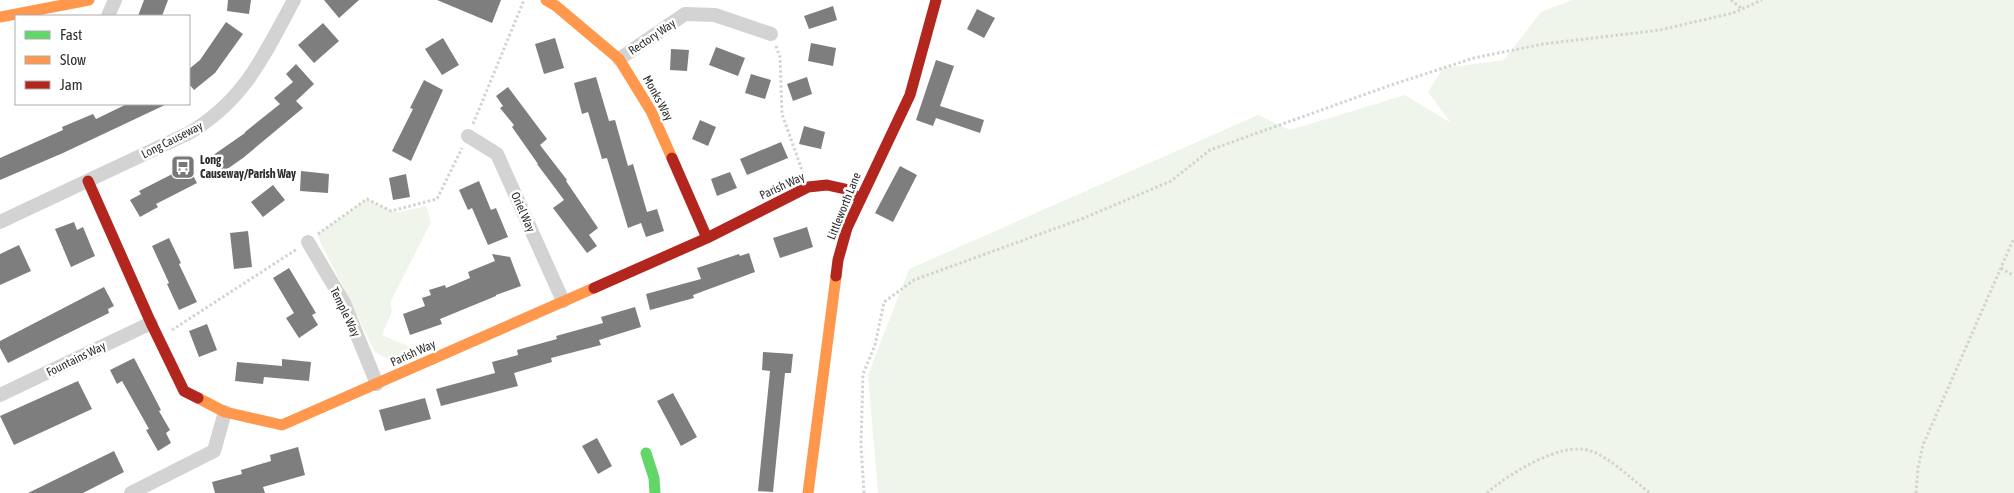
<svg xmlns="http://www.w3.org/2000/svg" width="2014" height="493" font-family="'Asap Condensed',sans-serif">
  <rect width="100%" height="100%" fill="#fff"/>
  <!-- green -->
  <path fill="#f0f5eb" d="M1572,0h442v493h-1136l-10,-118 41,-106 349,-154 32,15 115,-35 46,28 -23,-31 15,-24 61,-8 37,-48z
    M367,199l29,14 30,-7 5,16 -41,81 2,8 -10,24 35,15 -24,12 -18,-10 -58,-117z"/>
  <!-- building -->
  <path fill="#7e7e7e" d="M144,0h24l-6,16h-24z
    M228,0h23l-2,14 -22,-3z
    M324,0h35l-20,18z
    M437,0h64l-9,23z
    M833,6l4,14 -28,9 -5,-13z
    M977,9l18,9 -11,20 -17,-9z
    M226,22l17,12 -28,39 -21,17 -5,-6v-15l11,-9z
    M323,23l16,18 -25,22 -16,-18z
    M443,38l16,27 -17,10 -17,-26z
    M555,38l9,30 -20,6 -9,-30z
    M811,43l25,5 -3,18 -25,-5z
    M716,47l29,11 -7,18 -29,-11z
    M671,49l18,1 -2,21 -17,-1z
    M936,60l18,6 -14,40 44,14 -4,13 -44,-15 -3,8 -17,-6z
    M296,64l18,20 -18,17 7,7 -60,50 -23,16 -11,-16 36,-25v-1l35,-28 -6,-6 19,-16 -7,-8z
    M751,74l20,6 -6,19 -20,-6z
    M596,77l13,44 6,-1 13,46 5,-2 14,48 10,-3 7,22 -18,6 -5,-14 -13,5 -21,-70 -5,1 -14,-47 -6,2 -8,-31z
    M807,77l5,17 -19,7 -6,-17z
    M424,80l19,10 -32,71 -19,-10 21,-42 -3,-1z
    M508,87l39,52 -7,6 27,35 -1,1 32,47 -9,7 8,11 -10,7 -34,-45 11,-8 -27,-36h1l-26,-37 2,-2 -14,-17 3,-2 -7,-10z
    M127,104h40l-104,49 -63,27v-22l63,-28 -1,-3 31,-13 3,5z
    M700,120l16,7 -8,19 -16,-7z
    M804,126l21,6 -4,17 -22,-5z
    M781,142l7,16 -41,17 -7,-16z
    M188,166l9,17 -41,21 2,3 -18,10 -10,-17 11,-6 -2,-3z
    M900,166l17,9 -24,47 -18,-9z
    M301,171l28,3 -1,19 -28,-2z
    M730,172l7,16 -20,8 -6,-17z
    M406,174l4,23 -17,3 -4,-22z
    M479,181l12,29 5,-2 12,29 -20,8 -16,-37 -4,2 -9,-20z
    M273,185l12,15 -22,17 -12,-15z
    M74,222l3,8 6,-3 12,29 -24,11 -16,-38z
    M807,227l6,20 -33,11 -7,-20z
    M248,231l4,36 -18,2 -4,-36z
    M169,238l12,25 -2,1 18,38 -18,8 -12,-26 2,-1 -17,-37z
    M19,245l12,26 -31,14v-31z
    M749,253l6,19 -62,23 1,3 -44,12 -4,-16 55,-15 -4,-11 42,-14 1,2z
    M492,254l18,3 11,29 -25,9v1l-56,23 2,5 -32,11 -7,-21 22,-8 -3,-8 9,-3 -2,-5 16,-5 1,3 24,-10 -2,-6 27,-11z
    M289,268l27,45 -4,2 6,10 -19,13 -13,-20 8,-5 -21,-35z
    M104,287l10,19 -6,3 1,4 -101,50 -8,-15v-7z
    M635,307l6,20 -42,13 2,5 -50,13 1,4 -38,11 4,13 -77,20 -5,-17 59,-16 -3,-11 26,-7 -1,-5 40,-11 -1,-3 47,-13 -2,-6z
    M207,324l10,26 -18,7 -10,-26z
    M763,352l30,2 -2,19h-6l-12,119 -15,-1 12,-120 -8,-1z
    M134,358l27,52 -2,1 11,19 -4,3 5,10 -13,8 -12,-21 3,-1 -27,-48 -5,3 -7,-14z
    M282,359l29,3 -2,19 -45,-4 -1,7 -28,-3 2,-19 45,4z
    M78,381l14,28 -78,36 -14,-29z
    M673,393l24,44 -16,9 -24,-45z
    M425,398l6,21 -46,12 -6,-21z
    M597,438l15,28 -14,8 -16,-28z
    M298,447l7,28 -42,12 2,6h-50l-3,-11 30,-8 -1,-4 30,-9 -1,-6z
    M114,451l10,21 -41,21h-55z"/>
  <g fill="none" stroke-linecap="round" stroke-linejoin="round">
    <!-- path -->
    <path stroke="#d3d3d3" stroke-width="3" stroke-dasharray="2.5 2.5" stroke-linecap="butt" d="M1731,0l11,9
      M776,46l4,11 2,57 21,59
      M473,124l51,-124
      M318,234l49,-35 24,12 46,-12 25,-51
      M2001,268l13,8
      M172,330l125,-81
      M864,493l-3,-48 2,-71 12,-29 9,-43 30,-22 170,-62 87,-37 39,-31 181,-65 83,-27 69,-14 117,-14 73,-17 29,-13
      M1487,493c20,-18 75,-53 104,-42 18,6 43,30 59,42
      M1916,493l2,-25 5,-23 91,-207"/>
    <!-- street -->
    <path stroke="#d3d3d3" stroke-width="14" d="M108,16l7,-16
      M619,59l66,-45 30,1 56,19
      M468,136l29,18 66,147
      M0,222l189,-89c56,-33 75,-78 105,-133
      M308,242l36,61 33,81
      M0,395l151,-72
      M131,493l83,-42 11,-39"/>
    <!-- fast -->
    <path stroke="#63d668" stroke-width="11" d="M646,453l8,25 1,15"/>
    <!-- slow -->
    <path stroke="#ff974d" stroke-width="11" d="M546,0l10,6 63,53 32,52 21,47
      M0,17l89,-17
      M198,398l27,14 57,13 312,-137
      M808,493l28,-217"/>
    <!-- jam -->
    <path stroke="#b3261e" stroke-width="11" d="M672,158l35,80
      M88,181l63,142 33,68 14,7
      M836,276l2,-16 9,-32 63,-133 26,-95
      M594,288l113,-50 101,-51 19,-2 18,4 15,10"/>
  </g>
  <!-- icons -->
  <defs>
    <g id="bus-square" transform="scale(1.25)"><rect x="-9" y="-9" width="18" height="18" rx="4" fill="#777" stroke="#fff"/><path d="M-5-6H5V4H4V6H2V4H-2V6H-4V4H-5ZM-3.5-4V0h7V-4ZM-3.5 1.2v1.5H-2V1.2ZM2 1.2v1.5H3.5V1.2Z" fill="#fff"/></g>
  </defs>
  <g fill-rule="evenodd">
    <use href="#bus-square" x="183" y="167"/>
  </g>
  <g text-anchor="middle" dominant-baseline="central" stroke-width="5" stroke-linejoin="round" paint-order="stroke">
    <!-- street labels -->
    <g font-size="12" fill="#2e2e2e" stroke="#fff">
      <text transform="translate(652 37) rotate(-34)">Rectory Way</text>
      <text transform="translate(658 98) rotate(61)">Monks Way</text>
      <text transform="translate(172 140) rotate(-27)">Long Causeway</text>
      <text transform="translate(782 186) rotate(-25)">Parish Way</text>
      <text transform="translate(844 206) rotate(-68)">Littleworth Lane</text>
      <text transform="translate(523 212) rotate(66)">Oriel Way</text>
      <text transform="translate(345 312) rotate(64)">Temple Way</text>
      <text transform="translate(413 353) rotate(-24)">Parish Way</text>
      <text transform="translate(76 359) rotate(-26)">Fountains Way</text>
    </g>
    <!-- poi labels -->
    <g font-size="12" font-weight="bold" fill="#2e2e2e" stroke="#fff" text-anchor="start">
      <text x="200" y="160">Long<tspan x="200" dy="14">Causeway/Parish Way</tspan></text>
    </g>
  </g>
  <!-- legend -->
  <rect x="15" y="15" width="175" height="90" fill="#ffffff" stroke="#ababab"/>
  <rect x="25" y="31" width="25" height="8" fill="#63d668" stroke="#ababab"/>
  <text x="60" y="40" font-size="15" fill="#2e2e2e">Fast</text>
  <rect x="25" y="56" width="25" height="8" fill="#ff974d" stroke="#ababab"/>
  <text x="60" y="65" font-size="15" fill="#2e2e2e">Slow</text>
  <rect x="25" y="81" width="25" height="8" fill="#b3261e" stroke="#ababab"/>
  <text x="60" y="90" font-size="15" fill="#2e2e2e">Jam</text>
</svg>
